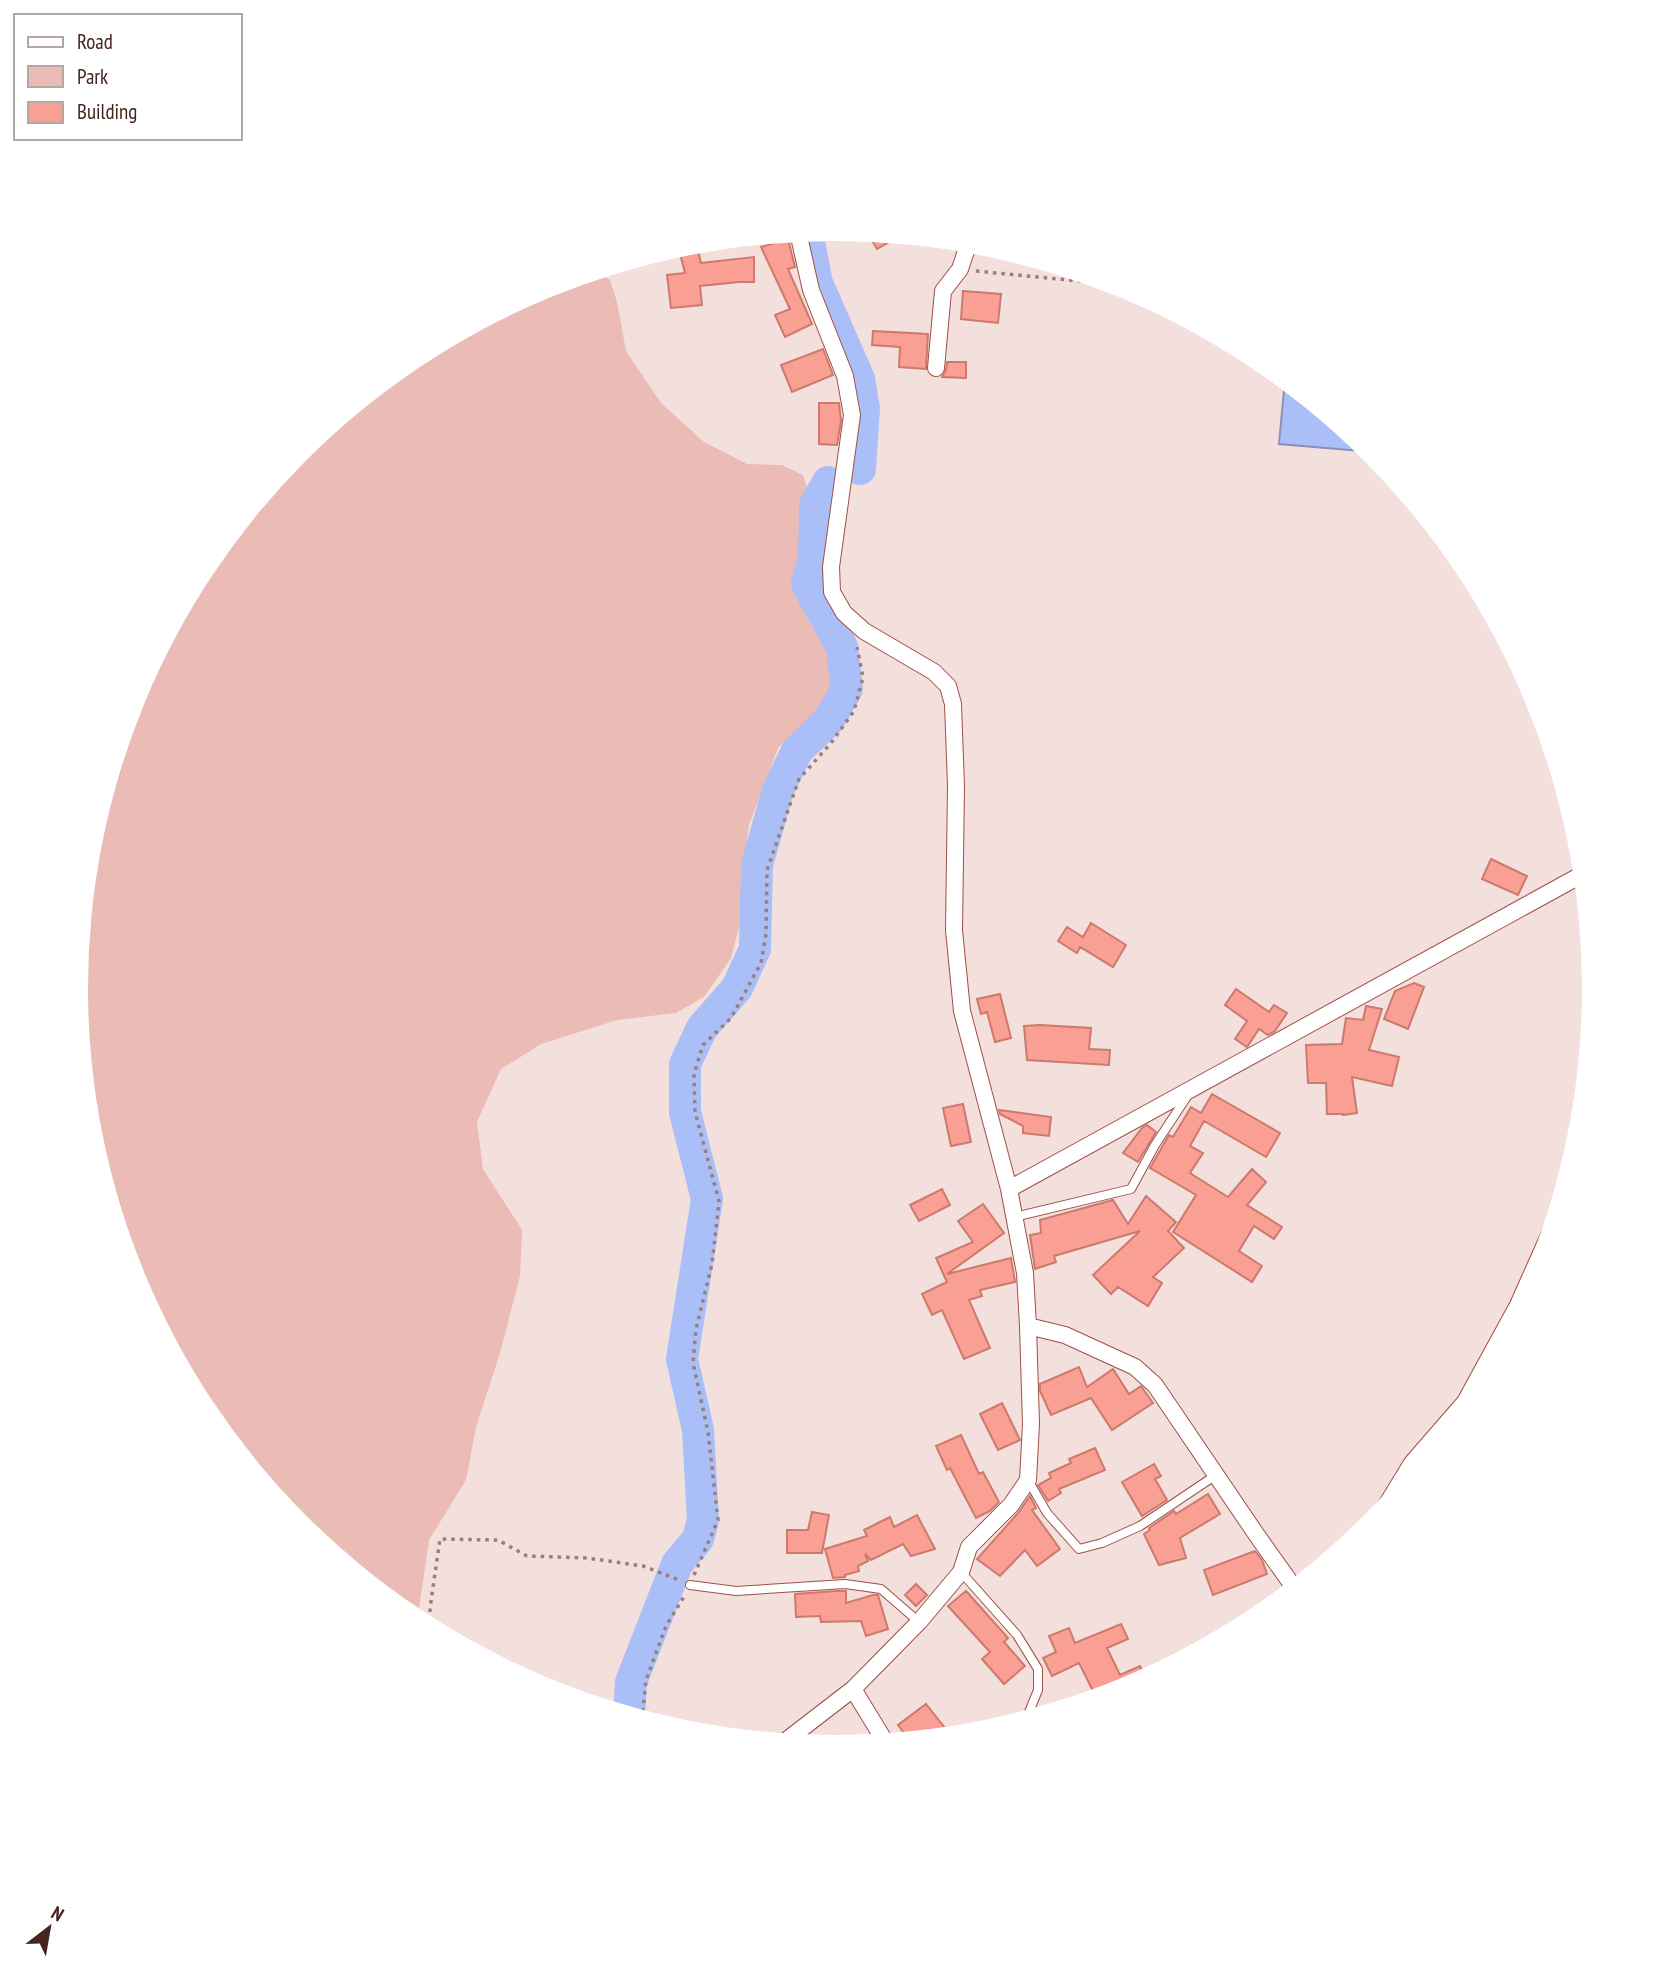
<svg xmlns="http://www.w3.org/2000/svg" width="1670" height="1977" font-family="'PT Sans Narrow',sans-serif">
  <rect width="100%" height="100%" fill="#f3dfdc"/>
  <!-- green -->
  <path fill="#eabcb5" d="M596,271l14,9 7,22 9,49 35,52 43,39 43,22 35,1 21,10 7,21 -6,37 -1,23 -7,26 34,70 7,32 -17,28 -26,20 -16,16 -29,77 -7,58 -2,41 -9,34 -26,38 -29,17 -59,7 -76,24 -40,25 -24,53 6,47 39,61 -2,46 -20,77 -24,74 -10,53 -37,60 -10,68v15l-122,-98 -94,-115 -70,-131 -43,-143 -15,-148 15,-148 43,-143 71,-131 94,-115 115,-94 132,-71z"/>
  <!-- water -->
  <path fill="#aabff7" stroke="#8c90b6" stroke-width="2" d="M1285,379l87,73h1l-94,-8z"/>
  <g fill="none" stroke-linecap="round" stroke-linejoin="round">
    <!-- river -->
    <path stroke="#aabff7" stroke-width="32" d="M807,232l10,51 42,96 5,30 -4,60
      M629,1716l2,-34 46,-118 21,-25 5,-19 -5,-90 -16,-71 25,-160 -22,-87v-48l17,-36 35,-40 18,-39 2,-84 21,-75 19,-39 32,-31 18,-31 -5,-42 -35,-63 7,-26 1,-53 13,-23"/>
  </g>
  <!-- building -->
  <path fill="#f99f93" stroke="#ce796d" stroke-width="2" d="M867,232l14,1 21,2 -25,14z
    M788,239l7,28 -7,2 24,55 -27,13 -10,-22 15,-6 -29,-62z
    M696,242l5,21 53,-6v25h-15l-39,4 2,19 -31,3 -4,-33 18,-2 -7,-27z
    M963,291l38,3 -3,29 -37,-4z
    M873,331l55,3 -2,35 -27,-2 1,-20 -28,-2z
    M823,349l10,26 -41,17 -11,-27z
    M947,362h19v16l-24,-1 4,-7z
    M819,403h20l2,18 -4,24 -18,-1z
    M1491,859l36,17 -9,19 -36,-16z
    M1091,923l35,22 -13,22 -33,-20 -3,6 -19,-12 9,-14 16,10z
    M1414,983l10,4 -16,42 -24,-10 11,-28z
    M1236,989l33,23 5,-7 13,8 -12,18 -7,4 -9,-6 -12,18 -12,-8 12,-18 -22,-16z
    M1000,994l11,44 -16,4 -8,-30 -6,2 -4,-15z
    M1366,1006l16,3 -13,41 30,7 -7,29 -40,-9 5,36 -14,2v-1h-16l-1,-31h-18l-2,-38 36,-1 4,-26 17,2z
    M1040,1025l51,3 -2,21 21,1 -1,15 -82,-5 -3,-34z
    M1212,1094l68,39 -14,24 -62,-36 -14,25 13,7 -13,20 38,24 24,-28 14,13 -19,23 35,22 -8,12 -20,-13 -15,25 23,15 -10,16 -79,-50 23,-37 -46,-27 19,-33 4,2 18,-30 10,6z
    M963,1104l8,38 -20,4 -8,-38z
    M999,1110l52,7 -2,19 -26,-3v-7l-23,-12z
    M1147,1125l9,7 -18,30 -15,-9 19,-25z
    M942,1189l8,16 -31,16 -9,-16z
    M1146,1196l30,26 -8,9 16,17 -31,29 9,6 -14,23 -30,-19 -7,7 -18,-19 47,-44 -86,25 2,6 -21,7 -5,-34 11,-2 -1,-13 73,-20 15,24z
    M983,1204l21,29 -57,41 64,-16 4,24 -35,8 2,6 -13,4 21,48 -26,11 -22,-49 -10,5 -10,-21 25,-12 -11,-24 37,-16 -15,-21z
    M1079,1367l8,20 26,-18 16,25 12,-8 12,17 -41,27 -21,-32 -40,17 -11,-24v-7z
    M1002,1403l18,37 -22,10 -18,-36z
    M961,1435l18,39 4,-2 16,30 -9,9 -14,7 -26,-50 -3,2 -11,-24z
    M1095,1448l10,22 -46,19 2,4 -13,8 -10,-16 13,-7 -2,-5 22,-10 -2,-4z
    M1154,1464l7,12 -6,3 12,21 -25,16 -20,-34z
    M1208,1494l12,20 -40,24 6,20 -27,7 -15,-31 6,-4 -1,-2 25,-17 2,3z
    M1030,1496l6,12 -4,2 28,39 -23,17 -12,-16 -25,26 -23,-17 42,-47z
    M812,1512l17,3 -7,38h-35v-23h21z
    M917,1515l18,34 -24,7 -8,-12 -32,16 -6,-6 3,7 -10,5 1,5 -14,4v2l-12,1 -8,-29 42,-13 -3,-6 26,-13 4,10z
    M1255,1551l7,9 5,14 -54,21 -9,-25z
    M916,1584l11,11 -11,11 -11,-11z
    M837,1591h9v12l27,-8h5l10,34 -22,7 -5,-15 -40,1 -1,-6 -24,1 -1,-23z
    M966,1591l42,47 -4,4 21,24 -21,18 -22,-25 8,-7 -42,-46z
    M1121,1624l7,15 -21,9 13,27 20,-9 7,13 -22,12 -28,8 -18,-36 -27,13 -9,-18 13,-6 -7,-16 20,-8 6,15z
    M926,1704l26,33 -42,4 -12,-16z"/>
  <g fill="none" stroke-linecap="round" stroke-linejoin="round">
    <!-- lane casing -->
    <g stroke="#9f4f45" stroke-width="10">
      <path id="lane" d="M1014,1217l117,-28 24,-44 33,-50
        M1028,1480l19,33 32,36 23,-6 38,-17 76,-51
        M961,1572l56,63 21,34v21l-11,27 -5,5
        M690,1585l46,6 109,-7 36,5 38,33"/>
    </g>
    <!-- street casing -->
    <g stroke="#9f4f45" stroke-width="18">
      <path id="street" d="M936,368l7,-77 17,-22 9,-27
        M1009,1189l574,-315
        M1028,1326l37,9 70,32 20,18 101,149 39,55
        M1379,1517l33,-54 53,-61 53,-97 33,-74
        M853,1689l33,54
        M783,1743l70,-54 66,-67 42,-50 8,-25 42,-42 17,-25 3,-56 -3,-98 -3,-53 -16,-84 -47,-178 -8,-81 2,-144 -3,-82 -5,-18 -14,-14 -70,-41 -20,-18 -12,-21 -1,-25 21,-152 -7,-39 -34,-86 -13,-58"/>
    </g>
    <!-- path -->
    <path stroke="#9a7e7a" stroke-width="3.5" stroke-dasharray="3.5 5" stroke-linecap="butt" d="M976,271l144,14
      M694,1575l24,-55 -10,-88 -15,-69 3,-34 16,-65 7,-63 -24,-89 -1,-38 9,-29 28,-27 30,-55 5,-29 1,-64 32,-91 32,-36 23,-32 9,-34 -6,-30
      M430,1629v-21l10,-69 58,1 29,16 60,2 56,8 36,14
      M642,1720l4,-40 20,-54 19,-31"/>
    <!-- lane -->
    <use href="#lane" stroke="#fff" stroke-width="8"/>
    <!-- street -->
    <use href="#street" stroke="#fff" stroke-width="16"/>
  </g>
  <!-- crop -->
  <path d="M0 0H1670V1977H0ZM88 988a747 747 0 1 1 1494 0a747 747 0 1 1-1494 0Z" fill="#fff" fill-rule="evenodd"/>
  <!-- legend -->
  <rect x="14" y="14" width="228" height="126" fill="#ffffff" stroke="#b5a7a5" stroke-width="2"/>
  <rect x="28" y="37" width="35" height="10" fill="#ffffff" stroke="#b5a7a5" stroke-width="2"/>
  <text x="77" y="49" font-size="21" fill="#47241f">Road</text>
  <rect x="28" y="66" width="35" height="21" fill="#eabcb5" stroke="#b5a7a5" stroke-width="2"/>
  <text x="77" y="84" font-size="21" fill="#47241f">Park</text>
  <rect x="28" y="102" width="35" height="21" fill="#f99f93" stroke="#b5a7a5" stroke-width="2"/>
  <text x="77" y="119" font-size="21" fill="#47241f">Building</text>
  <!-- north arrow -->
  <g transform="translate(49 1928) rotate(31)" stroke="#ffffff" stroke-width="5" paint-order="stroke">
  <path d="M0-5L12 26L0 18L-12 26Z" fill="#47241f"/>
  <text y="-10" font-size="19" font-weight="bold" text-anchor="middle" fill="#47241f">N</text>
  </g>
</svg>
